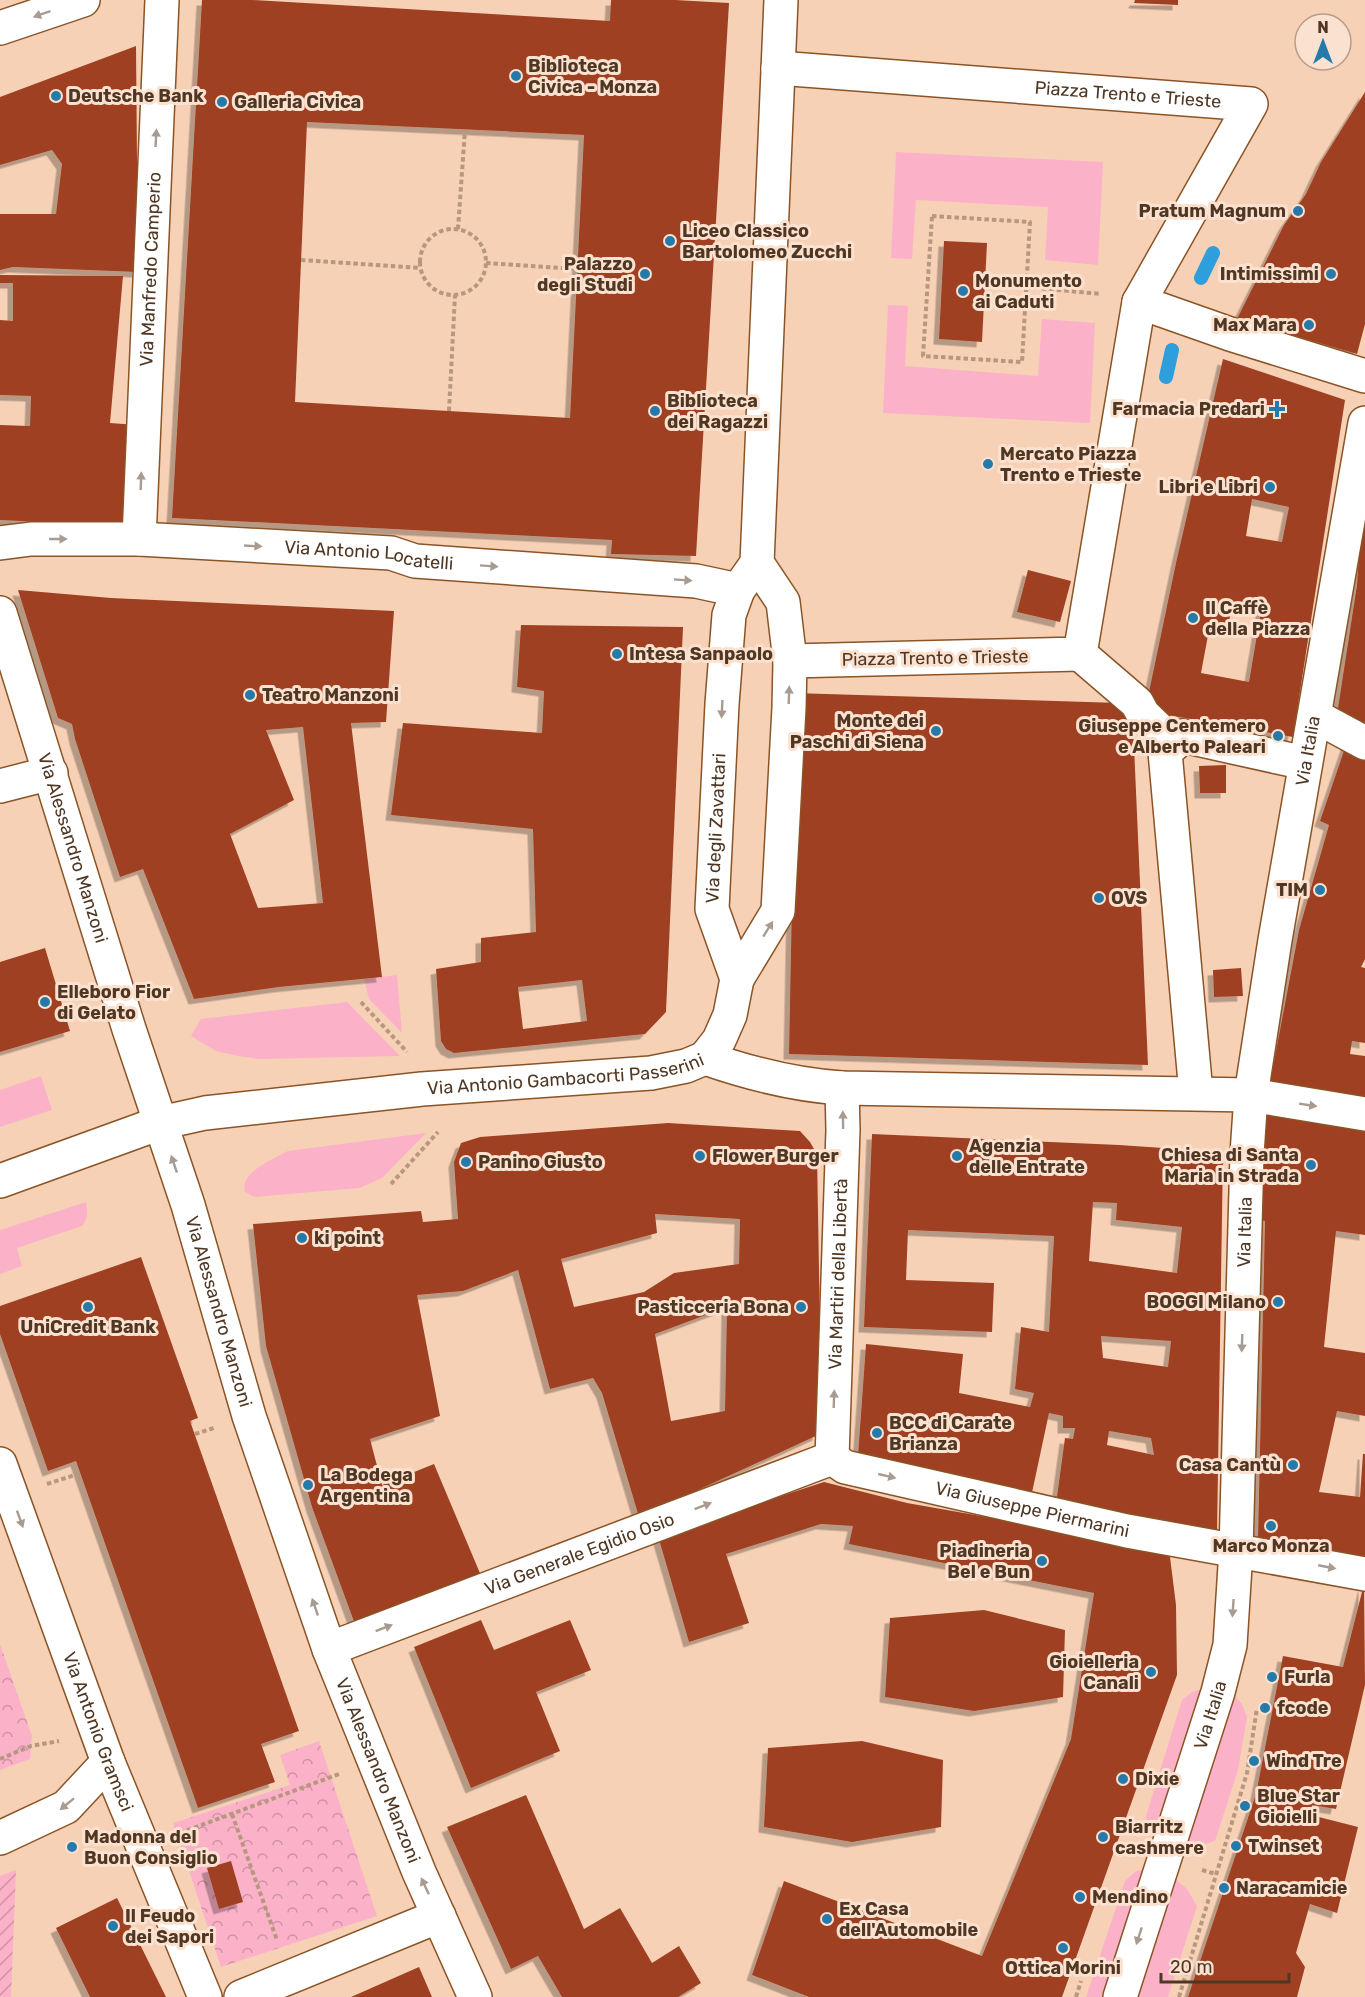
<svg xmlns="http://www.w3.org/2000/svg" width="1365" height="1997" font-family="Rubik,sans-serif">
  <defs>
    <pattern id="park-crowns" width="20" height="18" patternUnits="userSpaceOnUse" patternTransform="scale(1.5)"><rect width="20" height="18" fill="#fbb2c9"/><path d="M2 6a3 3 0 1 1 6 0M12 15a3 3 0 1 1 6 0" fill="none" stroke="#ce92a3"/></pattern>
    <pattern id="garden-furrows" width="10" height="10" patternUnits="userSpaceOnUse" patternTransform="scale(1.5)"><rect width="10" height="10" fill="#fbb2c9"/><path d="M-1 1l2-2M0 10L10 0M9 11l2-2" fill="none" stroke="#ce92a3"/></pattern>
    <filter id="shadow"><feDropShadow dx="-5.5" dy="5.5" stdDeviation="0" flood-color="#0004"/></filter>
  </defs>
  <rect width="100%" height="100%" fill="#f7d1b6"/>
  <!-- grass -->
  <path fill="#fbb2c9" d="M896,152l207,10 -5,103 -53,-5 3,-53 -132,-7 -4,59 -21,-1z
    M888,305l20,1 -3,60 133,10 4,-57 53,4 -5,100 -207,-10z
    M397,975l5,58 -33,-34 -5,-20z
    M347,1002l53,54 -140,3 -22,-3 -22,-5 -25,-15 10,-17z
    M41,1076l11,34 -52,17v-37z
    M426,1133l-44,45 -22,10 -106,9 -10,-6c1,-4 0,-7 2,-11 6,-12 30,-23 42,-29z
    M86,1202c2,10 2,17 -4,24l-65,22 5,18 -22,8v-44z
    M1205,1688l-48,150 -9,-8 -2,-14 36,-116 10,-8z
    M1233,1694l9,10 5,13 -9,53 -23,71 -21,6 -10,-1z
    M1148,1869l-44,128h-18l39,-116 11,-10z
    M1173,1877l14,12 10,17 -29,91h-33z"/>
  <!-- park -->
  <path fill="url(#park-crowns)" d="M0,1644l32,92 -2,23 -30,11z
    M319,1741l58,175 -156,51 -48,-144 117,-38 -10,-30z"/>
  <!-- garden -->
  <path fill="url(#garden-furrows)" d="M16,1870l-5,127h-11v-121z"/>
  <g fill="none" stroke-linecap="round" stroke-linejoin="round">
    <!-- stream -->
    <path stroke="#2e9edc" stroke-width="14" d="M1201,278l12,-25
      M1166,377l6,-27"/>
  </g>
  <!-- building -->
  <path fill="#a04121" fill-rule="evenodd" filter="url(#shadow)" d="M202,0h50l358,21 1,-21h64l54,3 -33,553 -85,-2 1,-14 -440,-22zM307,122l277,13 -14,283 -275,-16z
    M1135,0h43v5l-44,-2z
    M136,46l2,226 -125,-5 -13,3v-56h56l6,-50 -10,-14 -52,15v-68z
    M1365,92v232l-8,30 -120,-35 47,-94 22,-31 15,-32z
    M944,241l43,2 -5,99 -43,-3z
    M0,275l123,1 -13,147 27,2 -7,101 -130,-6v-95l30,1 1,-30 -31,-1v-75l13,1v-38h-13z
    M1223,359l122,41 -52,337 -148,-26 31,-148zM1252,499l37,8 -7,35 -36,-6zM1232,606l29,5 -12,71 -48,-9 8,-43 18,2z
    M1363,494h2v237l-29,-10 21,-136z
    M1028,570l43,11 -11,41 -43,-10z
    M18,590l93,8 283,13 -8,111 -35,1 31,254 -103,10 -85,12 -51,-130 -23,8 -45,-138 -3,-15 -14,-6zM303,727l20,176 -65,5 -28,-74 64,-34 -28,-70z
    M521,625l162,2 -17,385 -21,22 -191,19 -8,-4 -5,-8 -5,-72 45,-7v-24l55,-6 -3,-103 -142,-14 12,-92 139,10 2,-42 -27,-4zM582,980l5,41 -64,8 -5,-42z
    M793,693l326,10 14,20 15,342 -359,-11 5,-257z
    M1348,739l17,11v209l-4,8 4,1v75l-13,-2 -2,13 15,2v49l-96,-17 30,-158 30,-105 -9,-4z
    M1226,765v28h-26l-1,-27z
    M45,948l25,83 -70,21v-90z
    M1241,968l2,28 -29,1 -1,-27z
    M1264,1115l101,14v106l-29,-4 -12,116 41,6v63l-28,-5 -18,81 41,5 3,-43h2v113l-107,-28 7,-318 -15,-2z
    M668,1123l132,8 10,11 7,12 4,234 -3,47 -179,82 -37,-124 -9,-15 -43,11 -32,-119 -55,21 -46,4 23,121 -70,23 12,46 52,-21 48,114 -126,49 -44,-120 -46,-161 -13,-122 168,-13 2,11 35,-3 -4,-57 7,-19 19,-6zM655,1214l85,5 -1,45 -65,9 -30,19 -70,15 -13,-48 96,-26zM727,1307l-2,104 -54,10 -16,-87z
    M872,1134l247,11 104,7 -6,382 -161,-30 9,-66 8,1 2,-11h-12v-12l-14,-3 -19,89 -172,-46 8,-112 97,10 -4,39 71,14 4,-14 -19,-4 6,-62 28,5 5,-96 -146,-6 -2,50 88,3 -2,49 -128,-5zM1093,1202l24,1 -1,17 66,7 -5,46 -88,-12zM1101,1336l70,5 -3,26 -65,-9zM1109,1431l42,7 3,17 -47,-10z
    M141,1257l57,161 -8,3 109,310 -38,13 14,38 -77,26 -122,-347 -28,10 -48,-137v-28z
    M824,1482l83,21 262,46 7,56 1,70 -115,322h-253l-57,-22 32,-94 198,75 89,-217 23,-146 -245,-49 4,-18 -32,-2 -95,30 23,69 -60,19 -31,-106z
    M1364,1584l1,101 -29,124 -24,-4 -1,10 47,12 -21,86 -27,-9 -14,49 9,14 -8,30h-109l68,-203 27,-138 60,11z
    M984,1610l81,20 -2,67 -89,14 -89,-14 5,-79z
    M481,1620l13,30 76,-30 21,50 -55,22 24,59 -89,37 -57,-141z
    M862,1741l81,19 -2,67 -89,15 -88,-15 4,-79z
    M526,1795l58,134 36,-21 32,55 27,-17 22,37 -23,14h-116l-24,-41 -27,13 -64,-142z
    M231,1861l12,41 -24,7 -12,-41z
    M117,1898l49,99h-76l-34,-69z
    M419,1967l13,30h-81z"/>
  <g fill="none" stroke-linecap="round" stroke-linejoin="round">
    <!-- minor casing -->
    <g stroke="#8a5426" stroke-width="36">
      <g id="minor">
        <path d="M0,28l83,-28"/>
        <path id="s1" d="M778,68l473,36 -112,198 -59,352 -290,7"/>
        <path d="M1139,302l91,32 135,42"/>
        <path id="s2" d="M139,539l23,-539"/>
        <path id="s3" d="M0,543l31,-4h108l252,14 24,8 281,20 42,9"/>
        <path id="s4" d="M0,613l129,416 59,176 61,211 80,233 90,223 56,125"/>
        <path d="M1080,654l57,49 6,11 31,30"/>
        <path d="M1315,716l50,27"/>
        <path d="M0,786l51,-13"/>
        <path d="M737,979l41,-68 11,-203 1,-47 -7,-59 -26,-39"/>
        <path id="s5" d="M705,1058l14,-18 11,-25 7,-36 -25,-70 10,-205 7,-89 9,-25 19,-27 24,-563"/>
        <path d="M1196,1093l-31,-341 18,-16 122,27"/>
        <path id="s6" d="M0,1181l160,-58 45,-10 217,-24 229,-16 35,-7 19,-8c46,16 89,27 137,30l409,7 114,19"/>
        <path id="s7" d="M832,1458l13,9 282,64 238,43"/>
        <path id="s8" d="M832,1458l11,-328 -1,-42"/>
        <path id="s9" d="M0,1464l108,298 97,235"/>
        <path id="s10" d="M329,1649l503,-191"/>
        <path d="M0,1838l66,-31 42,-45"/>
        <path d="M241,1997l198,-81"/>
        <path id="s11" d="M1120,1997l98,-305 12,-47 6,-95 11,-396 4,-59 24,-155 90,-517"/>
      </g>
    </g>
    <!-- path -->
    <path stroke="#b8977f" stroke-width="4" stroke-dasharray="4.5 3" stroke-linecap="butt" d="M932,216l98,6 -8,140 -99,-6z
      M458,229l7,-99
      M420 262a33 33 0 1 1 66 0a33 33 0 1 1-66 0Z
      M301,260l119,8
      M486,263l91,6
      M1027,287l74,7
      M449,411l6,-116
      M361,1002l46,50
      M391,1184l47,-52
      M195,1434l19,-6
      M47,1484l34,-11
      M0,1759l31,-13 28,-5
      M232,1814l45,126
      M180,1833l159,-59
      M1202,1870l14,4
      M1076,1997l5,-16
      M1179,1997l68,-224 10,-65"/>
    <!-- minor -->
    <use href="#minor" stroke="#fff" stroke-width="33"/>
  </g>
  <!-- one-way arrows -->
  <defs><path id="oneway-solid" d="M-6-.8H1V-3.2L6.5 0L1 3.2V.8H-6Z" transform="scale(1.5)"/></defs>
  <g fill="#a89b91">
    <use href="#oneway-solid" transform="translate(42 14) rotate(161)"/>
    <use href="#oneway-solid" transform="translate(156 138) rotate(-87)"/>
    <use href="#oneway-solid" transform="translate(141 481) rotate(-88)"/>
    <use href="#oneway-solid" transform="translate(58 539)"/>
    <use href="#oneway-solid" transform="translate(253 546) rotate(3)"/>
    <use href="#oneway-solid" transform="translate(489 566) rotate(4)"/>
    <use href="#oneway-solid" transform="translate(683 580) rotate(4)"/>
    <use href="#oneway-solid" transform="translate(789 695) rotate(-88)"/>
    <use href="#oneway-solid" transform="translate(722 709) rotate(93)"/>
    <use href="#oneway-solid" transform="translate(768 929) rotate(-58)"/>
    <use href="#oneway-solid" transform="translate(1308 1105) rotate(9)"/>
    <use href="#oneway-solid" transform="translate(843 1120) rotate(-91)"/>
    <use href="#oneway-solid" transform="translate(174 1164) rotate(-109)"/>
    <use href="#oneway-solid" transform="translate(1242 1343) rotate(92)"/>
    <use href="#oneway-solid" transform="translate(834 1399) rotate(-88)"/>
    <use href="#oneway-solid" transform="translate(887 1476) rotate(13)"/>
    <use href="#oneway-solid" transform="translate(703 1506) rotate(-21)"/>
    <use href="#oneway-solid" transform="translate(20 1519) rotate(70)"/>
    <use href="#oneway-solid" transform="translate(1327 1567) rotate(11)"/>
    <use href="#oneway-solid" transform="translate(315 1607) rotate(-109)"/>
    <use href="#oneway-solid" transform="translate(1233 1608) rotate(94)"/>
    <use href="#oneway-solid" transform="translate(384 1628) rotate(-21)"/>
    <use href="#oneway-solid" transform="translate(67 1804) rotate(141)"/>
    <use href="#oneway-solid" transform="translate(425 1886) rotate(-115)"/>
    <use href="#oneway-solid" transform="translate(1139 1936) rotate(108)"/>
  </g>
  <!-- markers -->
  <g fill="#257aaa" stroke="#fbe1cf" stroke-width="2">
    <circle cx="516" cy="76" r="6"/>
    <circle cx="56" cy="96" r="6"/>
    <circle cx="222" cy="102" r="6"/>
    <circle cx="1298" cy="211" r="6"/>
    <circle cx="670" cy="241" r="6"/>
    <circle cx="645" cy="274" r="6"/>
    <circle cx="1331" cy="274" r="6"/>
    <circle cx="963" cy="291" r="6"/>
    <circle cx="1309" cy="325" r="6"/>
    <path d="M1274 400h6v6h6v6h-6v6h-6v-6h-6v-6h6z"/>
    <circle cx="655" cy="411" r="6"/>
    <circle cx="988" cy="464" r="6"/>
    <circle cx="1270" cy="487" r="6"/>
    <circle cx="1193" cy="618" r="6"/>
    <circle cx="617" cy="654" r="6"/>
    <circle cx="250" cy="695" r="6"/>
    <circle cx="936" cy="731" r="6"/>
    <circle cx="1278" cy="736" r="6"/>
    <circle cx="1320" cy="890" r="6"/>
    <circle cx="1099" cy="898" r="6"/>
    <circle cx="45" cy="1002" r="6"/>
    <circle cx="700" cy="1156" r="6"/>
    <circle cx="957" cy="1156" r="6"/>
    <circle cx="466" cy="1162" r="6"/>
    <circle cx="1311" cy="1165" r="6"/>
    <circle cx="302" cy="1238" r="6"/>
    <circle cx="1278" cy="1302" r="6"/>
    <circle cx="88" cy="1307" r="6"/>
    <circle cx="801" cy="1307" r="6"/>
    <circle cx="877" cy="1433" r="6"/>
    <circle cx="1293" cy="1465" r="6"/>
    <circle cx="308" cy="1485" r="6"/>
    <circle cx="1271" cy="1526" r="6"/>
    <circle cx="1042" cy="1561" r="6"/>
    <circle cx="1151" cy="1672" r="6"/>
    <circle cx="1272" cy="1677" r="6"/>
    <circle cx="1265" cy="1708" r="6"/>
    <circle cx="1254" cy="1761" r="6"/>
    <circle cx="1123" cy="1779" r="6"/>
    <circle cx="1245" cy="1806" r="6"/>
    <circle cx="1103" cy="1837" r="6"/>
    <circle cx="1236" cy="1846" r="6"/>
    <circle cx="72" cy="1847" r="6"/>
    <circle cx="1224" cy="1888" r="6"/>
    <circle cx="1080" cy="1897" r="6"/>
    <circle cx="827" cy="1919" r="6"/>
    <circle cx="113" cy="1926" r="6"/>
    <circle cx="1063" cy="1948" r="6"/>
  </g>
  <g text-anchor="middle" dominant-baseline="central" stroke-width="6" stroke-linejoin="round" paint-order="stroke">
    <!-- poi labels -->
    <g font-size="18" font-weight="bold" fill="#503723" stroke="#fbe1cf" text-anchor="start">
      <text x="528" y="66">Biblioteca<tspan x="528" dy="21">Civica - Monza</tspan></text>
      <text x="68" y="96">Deutsche Bank</text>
      <text x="234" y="102">Galleria Civica</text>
      <text x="1286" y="211" text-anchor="end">Pratum Magnum</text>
      <text x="682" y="231">Liceo Classico<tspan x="682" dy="21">Bartolomeo Zucchi</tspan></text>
      <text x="633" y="264" text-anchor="end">Palazzo<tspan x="633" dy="21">degli Studi</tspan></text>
      <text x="1319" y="274" text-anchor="end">Intimissimi</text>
      <text x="975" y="281">Monumento<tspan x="975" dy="21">ai Caduti</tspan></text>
      <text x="1297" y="325" text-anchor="end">Max Mara</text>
      <text x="667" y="401">Biblioteca<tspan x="667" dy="21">dei Ragazzi</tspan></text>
      <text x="1265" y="409" text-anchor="end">Farmacia Predari</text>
      <text x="1000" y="454">Mercato Piazza<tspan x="1000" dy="21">Trento e Trieste</tspan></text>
      <text x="1258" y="487" text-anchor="end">Libri e Libri</text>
      <text x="1205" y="608">Il Caffè<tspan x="1205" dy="21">della Piazza</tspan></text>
      <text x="629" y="654">Intesa Sanpaolo</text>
      <text x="262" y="695">Teatro Manzoni</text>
      <text x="924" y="721" text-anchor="end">Monte dei<tspan x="924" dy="21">Paschi di Siena</tspan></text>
      <text x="1266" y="726" text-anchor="end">Giuseppe Centemero<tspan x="1266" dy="21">e Alberto Paleari</tspan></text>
      <text x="1308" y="890" text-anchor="end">TIM</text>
      <text x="1111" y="898">OVS</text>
      <text x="57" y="992">Elleboro Fior<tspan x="57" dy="21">di Gelato</tspan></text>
      <text x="969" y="1146">Agenzia<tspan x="969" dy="21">delle Entrate</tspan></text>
      <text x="1299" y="1155" text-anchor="end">Chiesa di Santa<tspan x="1299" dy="21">Maria in Strada</tspan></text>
      <text x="712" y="1156">Flower Burger</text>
      <text x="478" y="1162">Panino Giusto</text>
      <text x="314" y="1238">ki point</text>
      <text x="1266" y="1302" text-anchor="end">BOGGI Milano</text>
      <text x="789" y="1307" text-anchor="end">Pasticceria Bona</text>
      <text x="88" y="1327" text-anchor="middle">UniCredit Bank</text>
      <text x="889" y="1423">BCC di Carate<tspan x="889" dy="21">Brianza</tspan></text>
      <text x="1281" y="1465" text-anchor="end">Casa Cantù</text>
      <text x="320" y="1475">La Bodega<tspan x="320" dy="21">Argentina</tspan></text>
      <text x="1271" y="1546" text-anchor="middle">Marco Monza</text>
      <text x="1030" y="1551" text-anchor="end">Piadineria<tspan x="1030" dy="21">Bel e Bun</tspan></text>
      <text x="1139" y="1662" text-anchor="end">Gioielleria<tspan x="1139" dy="21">Canali</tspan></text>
      <text x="1284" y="1677">Furla</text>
      <text x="1277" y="1708">fcode</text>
      <text x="1266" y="1761">Wind Tre</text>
      <text x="1135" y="1779">Dixie</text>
      <text x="1257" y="1796">Blue Star<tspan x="1257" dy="21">Gioielli</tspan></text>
      <text x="1115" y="1827">Biarritz<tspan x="1115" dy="21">cashmere</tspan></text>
      <text x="84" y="1837">Madonna del<tspan x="84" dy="21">Buon Consiglio</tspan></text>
      <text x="1248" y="1846">Twinset</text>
      <text x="1236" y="1888">Naracamicie</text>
      <text x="1092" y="1897">Mendino</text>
      <text x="839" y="1909">Ex Casa<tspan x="839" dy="21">dell'Automobile</tspan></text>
      <text x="125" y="1916">Il Feudo<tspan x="125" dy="21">dei Sapori</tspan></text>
      <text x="1063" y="1968" text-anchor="middle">Ottica Morini</text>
    </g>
    <!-- street labels -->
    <g font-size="18" fill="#503723" stroke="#fbe1cf">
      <text stroke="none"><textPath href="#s1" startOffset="351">Piazza Trento e Trieste</textPath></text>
      <text stroke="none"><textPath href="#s2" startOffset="270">Via Manfredo Camperio</textPath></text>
      <text stroke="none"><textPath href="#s3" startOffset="370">Via Antonio Locatelli</textPath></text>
      <text transform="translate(935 658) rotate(-1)">Piazza Trento e Trieste</text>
      <text stroke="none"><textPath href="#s11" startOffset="1268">Via Italia</textPath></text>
      <text stroke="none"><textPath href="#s5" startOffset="242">Via degli Zavattari</textPath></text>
      <text stroke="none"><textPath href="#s4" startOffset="246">Via Alessandro Manzoni</textPath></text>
      <text stroke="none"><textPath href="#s6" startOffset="579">Via Antonio Gambacorti Passerini</textPath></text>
      <text stroke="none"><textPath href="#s11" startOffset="782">Via Italia</textPath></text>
      <text stroke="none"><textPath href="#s8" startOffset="184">Via Martiri della Libertà</textPath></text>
      <text stroke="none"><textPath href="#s4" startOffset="732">Via Alessandro Manzoni</textPath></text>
      <text stroke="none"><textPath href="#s7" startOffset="208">Via Giuseppe Piermarini</textPath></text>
      <text stroke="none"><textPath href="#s10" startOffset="268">Via Generale Egidio Osio</textPath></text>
      <text stroke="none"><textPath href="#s11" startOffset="296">Via Italia</textPath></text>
      <text stroke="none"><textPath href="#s9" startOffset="285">Via Antonio Gramsci</textPath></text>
      <text stroke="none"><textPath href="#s4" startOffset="1218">Via Alessandro Manzoni</textPath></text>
    </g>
  </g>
  <!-- north arrow -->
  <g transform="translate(1323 42)"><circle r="28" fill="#fbe1cf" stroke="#b79d8a" stroke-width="1.5"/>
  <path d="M0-4.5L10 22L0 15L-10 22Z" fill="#257aaa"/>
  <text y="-9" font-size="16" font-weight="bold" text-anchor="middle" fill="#503723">N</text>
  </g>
  <!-- scale -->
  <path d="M1161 1973v9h128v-9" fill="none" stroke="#503723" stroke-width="3"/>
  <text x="1170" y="1973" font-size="18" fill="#503723" stroke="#fbe1cf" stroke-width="4.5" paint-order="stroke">20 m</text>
</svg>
